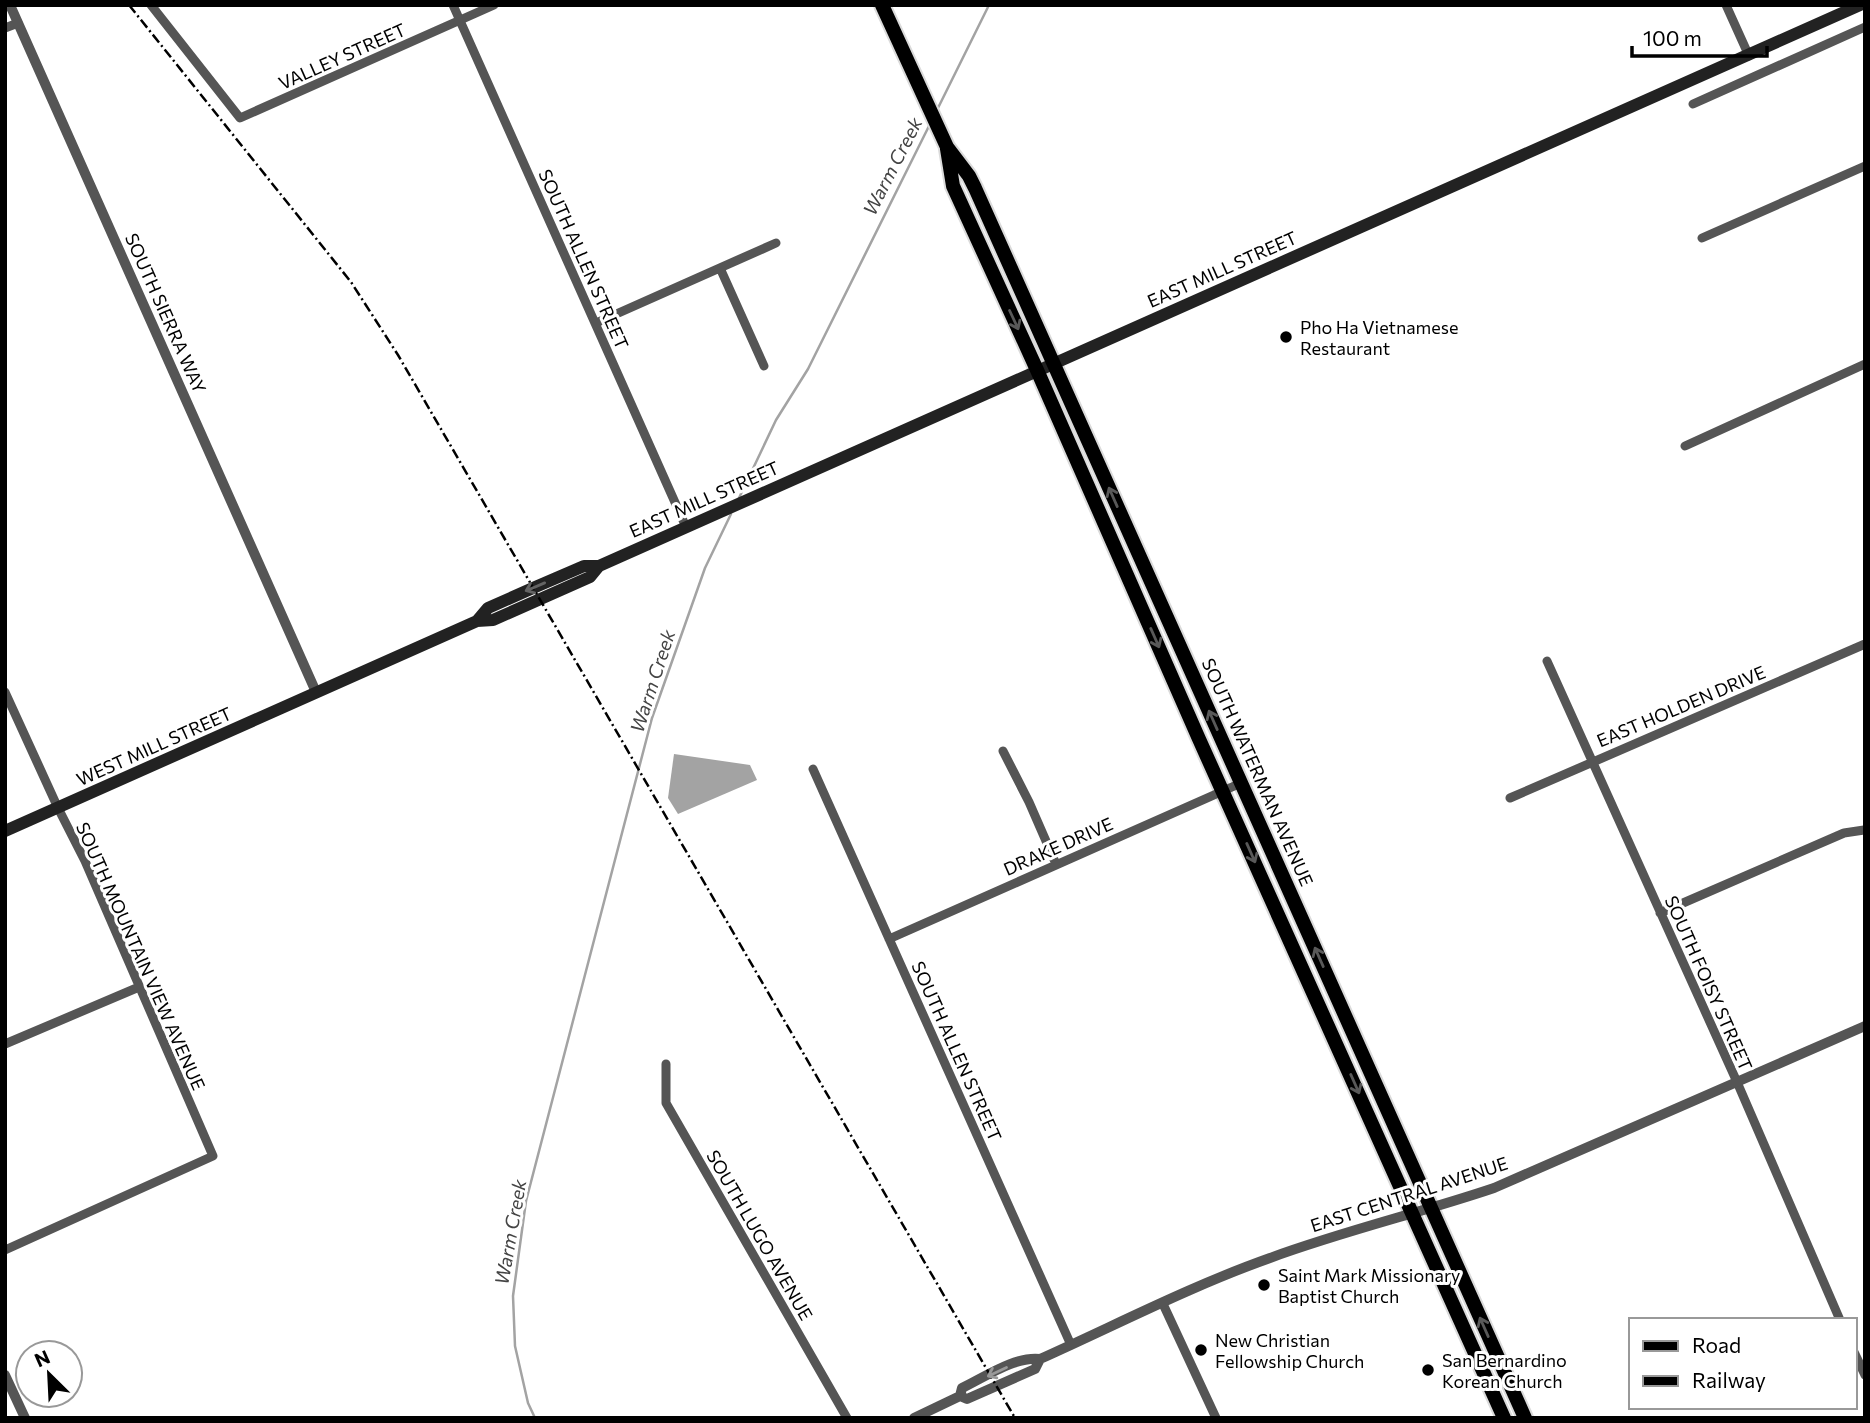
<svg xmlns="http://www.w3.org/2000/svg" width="1870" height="1423" font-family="Commissioner,sans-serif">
  <rect width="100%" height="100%" fill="#fff"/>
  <!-- water -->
  <path fill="#a3a3a3" d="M674,754l76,11 7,15 -79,34 -10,-16z"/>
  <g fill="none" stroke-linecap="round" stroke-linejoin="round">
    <!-- stream -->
    <path stroke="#a3a3a3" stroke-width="2.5" d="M936,112l53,-107
      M739,498l37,-78 32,-51 122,-245
      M535,1418l-7,-15 -13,-57 -2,-50 13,-95 126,-483 53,-150 26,-54"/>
    <!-- primary casing -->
    <g stroke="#dbdbdb" stroke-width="18">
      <path id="primary" d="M882,5l65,142 22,29 6,12 550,1230
        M947,149l6,37 84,184 162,369 305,679"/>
    </g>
    <!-- minor -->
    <path stroke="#555" stroke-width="9" d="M151,5l89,113 254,-113
      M453,5l233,522
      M1726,5l23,51
      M5,28l13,-5
      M1693,104l172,-77
      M1702,238l163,-72
      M720,268l44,98
      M596,323l180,-80
      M1685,446l180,-82
      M1547,661l190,421 103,238
      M5,692l53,116 27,53 128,295 -208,94
      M1003,751l26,51 27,62
      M813,769l258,576
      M1510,798l355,-154
      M1660,913l184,-80 20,-3
      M889,939l352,-156
      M5,1044l134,-57
      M666,1064v39l181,315
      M1163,1304l53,114
      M1854,1352l11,23"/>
    <!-- tertiary -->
    <path stroke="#555" stroke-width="10" d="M10,5l306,687
      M5,1375l20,43
      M960,1396l2,-8c23,-11 53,-32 78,-29 76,-34 151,-73 230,-101 73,-27 150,-45 224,-70l371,-162
      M914,1418l46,-22 7,3 68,-30 5,-10"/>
    <!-- secondary -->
    <path stroke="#222" stroke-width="12" d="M477,621l11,-13 45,-20 51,-22h15l1261,-561
      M5,831l472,-210 16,-1 97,-43 9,-11"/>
    <!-- primary -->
    <use href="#primary" stroke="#000" stroke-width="14"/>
    <!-- rail -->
    <path stroke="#000" stroke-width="2.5" stroke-dasharray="10 3.5 2 3.5" stroke-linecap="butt" d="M129,5l222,277 47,73 617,1063"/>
  </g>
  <!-- one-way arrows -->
  <defs><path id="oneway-shaft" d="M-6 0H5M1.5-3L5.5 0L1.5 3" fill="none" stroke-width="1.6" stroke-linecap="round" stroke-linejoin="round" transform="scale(1.75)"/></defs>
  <g stroke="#595959">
    <use href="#oneway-shaft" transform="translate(1014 320) rotate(65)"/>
    <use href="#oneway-shaft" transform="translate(1113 497) rotate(-114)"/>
    <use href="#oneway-shaft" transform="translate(1155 638) rotate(66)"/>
    <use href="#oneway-shaft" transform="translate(1213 720) rotate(-114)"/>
    <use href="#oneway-shaft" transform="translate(1251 853) rotate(66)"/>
    <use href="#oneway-shaft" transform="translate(1319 957) rotate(-114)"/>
    <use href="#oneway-shaft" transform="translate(1355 1084) rotate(66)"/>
    <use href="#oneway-shaft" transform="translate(1484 1327) rotate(-114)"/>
  </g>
  <use stroke="#646464" href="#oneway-shaft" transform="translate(535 587) rotate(157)"/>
  <use stroke="#999" href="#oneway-shaft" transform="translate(997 1372) rotate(155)"/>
  <!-- markers -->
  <g fill="#000" stroke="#fff" stroke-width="2.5">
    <circle cx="1286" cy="337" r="7"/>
    <circle cx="1264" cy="1285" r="7"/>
    <circle cx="1201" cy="1350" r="7"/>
    <circle cx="1428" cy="1370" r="7"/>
  </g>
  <g text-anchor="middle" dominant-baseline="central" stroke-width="6" stroke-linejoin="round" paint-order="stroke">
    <!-- street labels -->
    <g font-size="18" fill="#000" stroke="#fff">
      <text transform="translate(342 56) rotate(-24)">VALLEY STREET</text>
      <text transform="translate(584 259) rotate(66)">SOUTH ALLEN STREET</text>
      <text transform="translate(1222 269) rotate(-24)">EAST MILL STREET</text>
      <text transform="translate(166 313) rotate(66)">SOUTH SIERRA WAY</text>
      <text transform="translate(704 499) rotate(-24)">EAST MILL STREET</text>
      <text transform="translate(1681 706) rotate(-23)">EAST HOLDEN DRIVE</text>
      <text transform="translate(154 746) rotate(-24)">WEST MILL STREET</text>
      <text transform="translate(1258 772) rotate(66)">SOUTH WATERMAN AVENUE</text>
      <text transform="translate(1058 846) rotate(-24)">DRAKE DRIVE</text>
      <text transform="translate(141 956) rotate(66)">SOUTH MOUNTAIN VIEW AVENUE</text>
      <text transform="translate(1709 983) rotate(66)">SOUTH FOISY STREET</text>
      <text transform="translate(957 1051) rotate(66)">SOUTH ALLEN STREET</text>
      <text transform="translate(1409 1194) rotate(-18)">EAST CENTRAL AVENUE</text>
      <text transform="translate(760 1235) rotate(60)">SOUTH LUGO AVENUE</text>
    </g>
    <!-- poi labels -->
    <g font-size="18" fill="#000" stroke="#fff" text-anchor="start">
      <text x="1300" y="327">Pho Ha Vietnamese<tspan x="1300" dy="21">Restaurant</tspan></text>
      <text x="1278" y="1275">Saint Mark Missionary<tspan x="1278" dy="21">Baptist Church</tspan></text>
      <text x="1215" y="1340">New Christian<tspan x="1215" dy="21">Fellowship Church</tspan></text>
      <text x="1442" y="1360">San Bernardino<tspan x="1442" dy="21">Korean Church</tspan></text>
    </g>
    <!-- water labels -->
    <g font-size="19" font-style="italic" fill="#444" stroke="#fff">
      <text transform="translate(892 166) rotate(-63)">Warm Creek</text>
      <text transform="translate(652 681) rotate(-72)">Warm Creek</text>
      <text transform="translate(510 1232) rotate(-80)">Warm Creek</text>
    </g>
  </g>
  <!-- border -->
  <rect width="1870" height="1423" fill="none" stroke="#000000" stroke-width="14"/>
  <!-- legend -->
  <rect x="1629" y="1318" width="228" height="91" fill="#ffffff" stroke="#999999" stroke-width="2"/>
  <rect x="1643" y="1341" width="35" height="10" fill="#000000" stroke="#999999" stroke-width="2"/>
  <text x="1692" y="1353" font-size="21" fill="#000000">Road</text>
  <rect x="1643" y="1376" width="35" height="10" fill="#000000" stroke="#999999" stroke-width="2"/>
  <text x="1692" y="1388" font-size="21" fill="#000000">Railway</text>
  <!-- north arrow -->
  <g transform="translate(49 1374) rotate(336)"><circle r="33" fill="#ffffff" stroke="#999999" stroke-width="2"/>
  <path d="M0-5L12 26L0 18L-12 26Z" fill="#000000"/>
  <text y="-10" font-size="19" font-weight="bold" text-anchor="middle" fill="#000000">N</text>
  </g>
  <!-- scale -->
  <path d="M1632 46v10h135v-10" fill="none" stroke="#000000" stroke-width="3.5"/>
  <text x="1643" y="46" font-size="21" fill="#000000" stroke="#ffffff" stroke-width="5" paint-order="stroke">100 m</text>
</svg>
